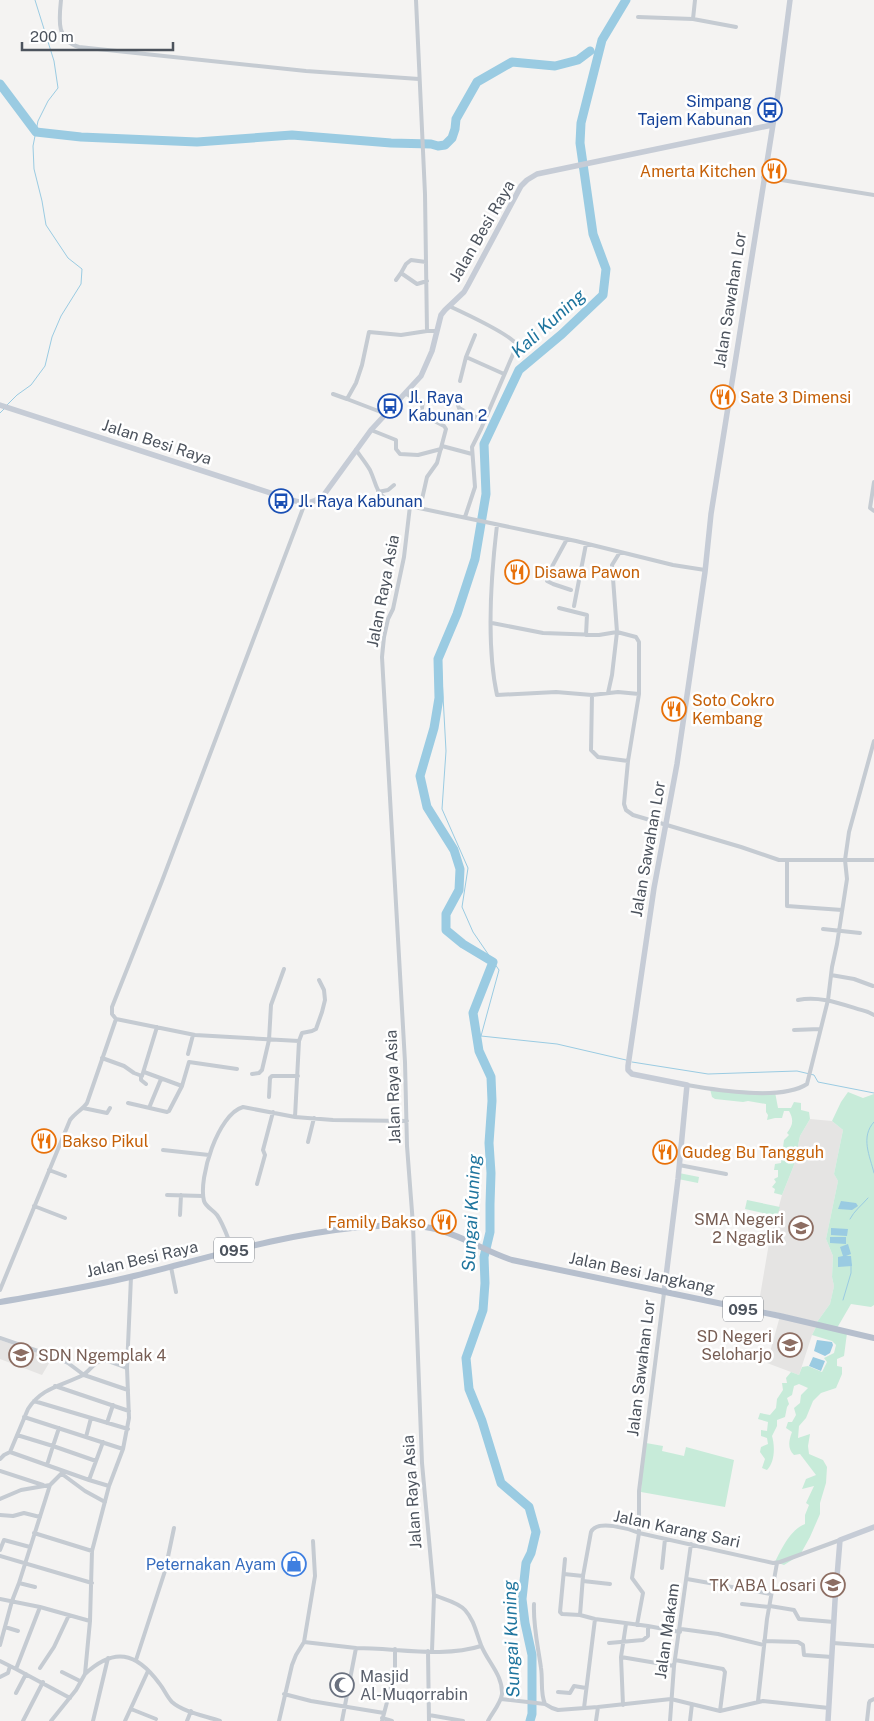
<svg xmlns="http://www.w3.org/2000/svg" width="874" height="1721" font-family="'Public Sans',sans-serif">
  <rect width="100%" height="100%" fill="#f4f3f2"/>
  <!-- education -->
  <path fill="#e5e4e3" d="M810,1119l22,2 11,9 -9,44 4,7 -12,58 7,17 -1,21 2,9 -4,18 -13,18 -59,-14 11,-65 13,-48 12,-30 6,-29z
    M780,1316l37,9 -5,10 -13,40 -32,-12z
    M0,1340l52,18 -10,17 -42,-16z"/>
  <!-- green -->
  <path fill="#c7ebd9" d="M710,1089l65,3 3,16h13l3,-6 7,1v7l8,2 1,7 -10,17 -6,29 -12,30 -8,-2 1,-4 -3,-2 4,-5 -2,-3 4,-2v-7h-4l1,-6 6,-1 3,-23 5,-5 -2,-2c6,-8 7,-13 2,-22h-5l-2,7h-7l-8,2 1,-5 -2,-3v-8l-18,-3 -5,1 -28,-3 -3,-2z
    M848,1092l15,6 11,-4v211l-3,2 -20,-3 -14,24 10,5 -3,23 -7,3v7l5,1v7l-6,14 -15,5 -8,8 -7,17 -7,8 -1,12 12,-4 -2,12 1,8 14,6 4,7 -1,16 -6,20v11l-10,23 -10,18 -16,10 -9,-3c7,-14 15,-32 30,-38v-9l4,-10 -3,-2 8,-17 -12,3 4,-10 10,-4 -16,-21 -6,1c-7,-7 -5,-15 -2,-23l-6,-4 2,-6h4l4,-7 -2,-7 6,-5 1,-8 7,-7 -9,-4 -5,2 -2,9 -5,3 2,6 -2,3 -2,10 -8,3v6l-5,10c3,10 3,26 -5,34l-5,-2 3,-9 -5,-7 1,-5 7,-3 -1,-6 -6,-2v-6l6,1 1,-9 -10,-3 2,-6 10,2 6,-7 1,-9 6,-9 -1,-7h5l-1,-5 5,-6 8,3 3,-8 6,-1 14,6 5,-10 -3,-4 10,-5 2,-8 -4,-4 -20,-6 5,-10v-3l13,-18 4,-18 -2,-9 1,-21 -7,-17 12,-58 -4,-7 9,-44 -11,-9 9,-19z
    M679,1173l20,4 -1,6 -20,-4z
    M747,1200l33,7 -3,9 -32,-7z
    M646,1443l17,3 -1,5 22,5 2,-9 48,13 -9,47 -84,-15 1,-16z"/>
  <!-- water -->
  <path fill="#9acbe2" d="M841,1201l15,2 2,3 -6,4 -14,-1z
    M831,1228l17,1 -1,7 -16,-1z
    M830,1237h16v7l-16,-1z
    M848,1244l3,10 -5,2h5l1,10 -14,1v-10l5,-1 -3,-9z
    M817,1340l15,2 1,3 -3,8 -5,3 -11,-5z
    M813,1357l12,4 -4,10 -12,-5z"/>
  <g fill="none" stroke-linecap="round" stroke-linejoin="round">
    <!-- stream -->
    <path stroke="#9acbe2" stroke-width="1" d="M7,405l10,-10 14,-10 14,-19 7,-29 9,-21 20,-32 1,-15 -14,-11 -22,-33 -4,-24 -8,-32 -1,-23 5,-25 10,-20 10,-13 -4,-27 -19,-61
      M0,413l5,-5
      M442,655l-1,4 5,92 -4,58 26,59 -6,39 11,25 26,38 -18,66 76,8 69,16
      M632,1062l76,12 89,-3 17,4 4,7 56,11
      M874,1122c-14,15 -4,34 0,51
      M850,1219c4,-8 12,-14 18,-21
      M843,1300l8,-27v-9"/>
    <!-- river -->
    <path stroke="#9acbe2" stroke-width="9" d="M0,84l36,48 45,5 116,5 95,-7 99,8 40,1 7,2 7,-1 7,-7 3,-9 1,-10 21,-37 35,-20 43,4 23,-6 12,-9
      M530,1721l2,-7v-59l-7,-32 -3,-24 4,-36 5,-10 5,-21 -7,-25 -28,-24 -19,-62 -13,-32 -3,-31 17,-48 2,-27 -1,-26 6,-25v-28l1,-31 -2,-30 3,-42 -1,-24 -12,-26 -6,-38 20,-51 -30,-18 -17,-14v-16l13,-24 1,-21 -6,-19 -27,-43 -7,-31 14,-48 5,-30 -1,-39 19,-45 18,-55 11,-65 -2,-50 35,-74 43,-36 41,-39 3,-26 -13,-35 -13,-91 1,-20 21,-83 24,-40"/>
    <!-- street -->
    <path stroke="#c5cbd2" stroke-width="4" d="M61,0c-2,19 -5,41 18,47l227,24 113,8
      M416,0l9,194 2,137h10
      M638,17l55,2 43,8
      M693,19l2,-19
      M763,177l111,18
      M401,273l5,-9 5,-4 15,2
      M396,280l5,-7 16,11 10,-3
      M449,306c13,6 62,29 68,39l-36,84 -9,18 3,40 -10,30
      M475,335l-9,22 38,17
      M460,381l6,-24
      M333,394l14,5 9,-16 6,-18 7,-33 32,3 26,-4
      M406,394l17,8 -2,12 23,12 2,3 -9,34 -10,14 -7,31
      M347,399l39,15
      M458,405l1,3 26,14
      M371,430l25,10v9l4,5 18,1 23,-6
      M442,446l30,8
      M356,450c5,7 10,13 14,20 8,17 5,26 25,33l181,38 97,24 32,5
      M874,482l-4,26 4,3
      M378,492l10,-2 6,-5
      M410,506l-6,51 -11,52 -5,10 -4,18 -2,20 23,405 2,84 6,79 9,238 12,132c9,4 24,7 31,15 9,10 11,22 16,35 6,16 22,30 21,49 -1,9 -10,19 -14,27
      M497,525c-6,51 -11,119 0,170l59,-3 36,3 26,-3 21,2
      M567,539l-19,35 -1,7 6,3 18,6
      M620,552l-8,13 5,67 19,5 3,5v52l-11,67 -4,43 2,6 7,5 108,32 38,13h66l2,19 -10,65 -5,23 -4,33 -21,84c-25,17 -91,6 -120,1
      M574,606l12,-62
      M559,608l28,7 -1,20
      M492,623l51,10 56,2 18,-3 -5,43 -4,18
      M592,695l-1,55 7,7 30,4
      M874,741l-25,91 -4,28h29
      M787,861v45l55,4
      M823,929l37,4
      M831,975l23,4 19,7
      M798,1000c24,-5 48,6 70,12l6,3
      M116,1019l79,16 104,6
      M794,1030l26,-1
      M188,1054l5,-19
      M102,1058l22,8 10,7 8,3 15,-49
      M144,1072l38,14
      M252,1074l7,-1 3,-3 7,-30 2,-35 13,-36
      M141,1076v4l5,4
      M269,1097l1,-19 2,-2h26
      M128,1103l39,9 2,-1 13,-25 7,-24 48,7
      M83,1108l24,5 3,-5
      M149,1108l12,-29
      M295,1117l4,-76 3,-8 10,-2 4,-2 6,-17 3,-12 -1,-10 -5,-10
      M308,1142l6,-24
      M163,1150l46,5
      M679,1165l47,9
      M49,1170l16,6
      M257,1184l8,-29 -2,-5 10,-38
      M167,1195l36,1
      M34,1206l31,12
      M180,1215l1,-20
      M233,1250c-5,-11 -9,-25 -16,-35 -4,-5 -11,-8 -13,-14 -6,-23 14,-87 39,-94l52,10 38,3 74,1
      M171,1267l5,25
      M0,1290l70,-170c5,-7 12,-10 17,-17l29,-84 -4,-5v-7l50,-126 143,-378
      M0,1338l58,20 10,5 16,12 44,15
      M55,1386l74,25
      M34,1401l94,28
      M24,1417l99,32
      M107,1423l6,-18
      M17,1435l36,11 6,-18
      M86,1437l5,-19
      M103,1442l-14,38 20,6
      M0,1459l4,-4 6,-3
      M47,1465l6,-19 43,15
      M0,1471l43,14
      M62,1474l23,17 20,11
      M89,1480l-79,-28 18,-43c14,-22 34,-23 55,-34 6,-3 11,-13 18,-14 7,-2 19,5 26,7
      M0,1499l21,-9 29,-5 14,-14
      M0,1515l13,1 11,-3 16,4
      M34,1533l58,18
      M0,1550l4,-10 26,7
      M0,1556l92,27
      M565,1559l-5,53 2,2 18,1 15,4 53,7 32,6
      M662,1568l3,-29
      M564,1574l19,2
      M687,1579l84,15
      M583,1581l27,3
      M35,1587l-16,-4 31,-98
      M0,1599l40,8
      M534,1604c-1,22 4,42 7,64 2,12 -1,25 4,36
      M742,1604l27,3
      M770,1606l24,4 5,9 35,3
      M580,1615l3,-39 8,-44c6,-13 38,-3 48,1l134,30 7,-1 60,-22
      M626,1624l-5,33 53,9
      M637,1625l6,-32 -11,-15 7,-45v-42l2,-16 23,-182
      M5,1627l13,4
      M681,1629l37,5 46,11
      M764,1641l34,1 5,3 1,10 28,2
      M304,1642l52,6
      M609,1643l34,-3 5,-4v-10
      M833,1643l41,3
      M0,1645l12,-44 7,-18
      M428,1651l1,70
      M432,1651l2,-56
      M621,1657l2,48
      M136,1660l29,-89 9,-43
      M675,1660l48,9 2,3 -5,39
      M0,1661l16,8
      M40,1668l14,-21 15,-32
      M62,1672l18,9
      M85,1674c29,-27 51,-22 74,9 5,6 8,14 13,19 11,10 34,14 48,19
      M0,1677l8,-4 2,-7
      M558,1692l12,1 4,-7 12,2
      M16,1693l10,-19
      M284,1694l27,7 73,12
      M70,1698l-54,-29 24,-62 50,14
      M501,1699l44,5 7,4 6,2 40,-3 -2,14
      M758,1701l9,-82 10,-56
      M598,1707l73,-8 49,12 43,-10 66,7
      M584,1708l11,-89
      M131,1709l25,10
      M429,1715l34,6
      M382,1718l10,3
      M23,1721l20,-39
      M51,1721l25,-31 9,-16 5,-53 2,-70 17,-65 14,-37 6,-31 -2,-50 4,-91
      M93,1721l15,-63
      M125,1721l23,-50
      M187,1721l4,-10
      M279,1721l13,-56 4,-10 8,-13 11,-66 -2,-35
      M342,1721l14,-73c40,0 88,10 125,-2
      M382,1721l13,-49v-23
      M670,1721l4,-55 17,-122
      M690,1721l2,-17
      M867,1721l2,-18 1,-2 4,-2"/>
    <!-- secondary -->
    <path stroke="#c6ccd6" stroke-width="5.5" d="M0,405l286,93c14,5 24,8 37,-2l48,-66 50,-54 11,-25 9,-36 4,-5 19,-18 4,-7 53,-99 6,-6 10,-6 235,-49
      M664,1293l14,-114 9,-94 -55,-11 -4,-4v-4l26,-178 23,-124 28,-192 6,-58 67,-421 12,-93
      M828,1721l7,-120 5,-61 34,-13"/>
    <!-- primary -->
    <path stroke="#b6bfcd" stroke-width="6" d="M0,1302c45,-8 90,-15 134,-26 74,-18 142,-40 218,-48 26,-2 53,-5 79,0 29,6 53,23 81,32l268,56 94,22"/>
  </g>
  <!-- icons -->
  <defs>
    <g id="bus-ring" transform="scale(1.25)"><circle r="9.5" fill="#fff" stroke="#1a4fb4" stroke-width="1.5"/><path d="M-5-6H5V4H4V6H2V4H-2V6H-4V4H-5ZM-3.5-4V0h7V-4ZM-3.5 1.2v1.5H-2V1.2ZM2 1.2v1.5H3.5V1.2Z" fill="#1a4fb4"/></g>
    <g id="restaurant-ring" transform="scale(1.25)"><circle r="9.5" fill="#fff" stroke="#e8710a" stroke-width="1.5"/><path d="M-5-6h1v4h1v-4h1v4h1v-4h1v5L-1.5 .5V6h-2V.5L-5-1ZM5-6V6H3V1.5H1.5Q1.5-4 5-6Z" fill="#e8710a"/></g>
    <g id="school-ring" transform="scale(1.25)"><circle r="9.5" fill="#fff" stroke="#8d6e63" stroke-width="1.5"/><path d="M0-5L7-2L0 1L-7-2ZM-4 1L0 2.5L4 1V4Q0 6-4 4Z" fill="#8d6e63"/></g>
    <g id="shop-ring" transform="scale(1.25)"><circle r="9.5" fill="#fff" stroke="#3f7fe0" stroke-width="1.5"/><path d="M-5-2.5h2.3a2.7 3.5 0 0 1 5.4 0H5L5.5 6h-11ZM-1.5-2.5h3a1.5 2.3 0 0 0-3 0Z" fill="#3f7fe0"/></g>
    <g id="mosque-ring" transform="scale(1.25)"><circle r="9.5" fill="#fff" stroke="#6b7280" stroke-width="1.5"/><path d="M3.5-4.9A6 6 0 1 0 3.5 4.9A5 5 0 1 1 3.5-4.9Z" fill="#6b7280"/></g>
  </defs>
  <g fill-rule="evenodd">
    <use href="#bus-ring" x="770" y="110"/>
    <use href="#restaurant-ring" x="774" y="171"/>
    <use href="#restaurant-ring" x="723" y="397"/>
    <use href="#bus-ring" x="390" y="406"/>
    <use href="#bus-ring" x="281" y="501"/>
    <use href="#restaurant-ring" x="517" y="572"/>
    <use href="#restaurant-ring" x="674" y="709"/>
    <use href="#restaurant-ring" x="44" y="1141"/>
    <use href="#restaurant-ring" x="665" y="1152"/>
    <use href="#restaurant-ring" x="444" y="1222"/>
    <use href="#school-ring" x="801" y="1228"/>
    <use href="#school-ring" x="790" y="1345"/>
    <use href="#school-ring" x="21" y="1355"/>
    <use href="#shop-ring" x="294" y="1564"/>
    <use href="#school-ring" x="833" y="1585"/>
    <use href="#mosque-ring" x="342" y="1685"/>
  </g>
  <g text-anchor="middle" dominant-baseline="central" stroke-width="5" stroke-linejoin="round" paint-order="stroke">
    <!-- shield labels -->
    <g fill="#fff" stroke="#82878e" stroke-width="1">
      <rect x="214" y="1237.5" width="40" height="25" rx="4"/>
      <rect x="723" y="1296.5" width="40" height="25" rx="4"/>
    </g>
    <g font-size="15" font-weight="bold" fill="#4c535d">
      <text x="234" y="1250">095</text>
      <text x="743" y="1309">095</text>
    </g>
    <!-- transit labels -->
    <g font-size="16" fill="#164399" stroke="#fff" text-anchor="start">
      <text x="752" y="101" text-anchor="end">Simpang<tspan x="752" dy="18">Tajem Kabunan</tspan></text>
      <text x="408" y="397">Jl. Raya<tspan x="408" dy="18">Kabunan 2</tspan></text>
      <text x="298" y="501">Jl. Raya Kabunan</text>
    </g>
    <!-- food labels -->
    <g font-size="16" fill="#c56008" stroke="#fff" text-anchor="start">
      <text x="756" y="171" text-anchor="end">Amerta Kitchen</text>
      <text x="740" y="397">Sate 3 Dimensi</text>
      <text x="534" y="572">Disawa Pawon</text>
      <text x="692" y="700">Soto Cokro<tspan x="692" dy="18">Kembang</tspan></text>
      <text x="62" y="1141">Bakso Pikul</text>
      <text x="682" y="1152">Gudeg Bu Tangguh</text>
      <text x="426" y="1222" text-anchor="end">Family Bakso</text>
    </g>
    <!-- street labels -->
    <g font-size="16" fill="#4c535d" stroke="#fff">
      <text transform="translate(482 231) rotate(-60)">Jalan Besi Raya</text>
      <text transform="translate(730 300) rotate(-81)">Jalan Sawahan Lor</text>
      <text transform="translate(157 442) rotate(18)">Jalan Besi Raya</text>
      <text transform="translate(383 591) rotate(-79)">Jalan Raya Asia</text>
      <text transform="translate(648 849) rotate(-80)">Jalan Sawahan Lor</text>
      <text transform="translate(393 1087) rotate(-92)">Jalan Raya Asia</text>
      <text transform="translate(142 1259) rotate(-13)">Jalan Besi Raya</text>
      <text transform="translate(642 1273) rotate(12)">Jalan Besi Jangkang</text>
      <text transform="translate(641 1368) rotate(-83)">Jalan Sawahan Lor</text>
      <text transform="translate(412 1492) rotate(-94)">Jalan Raya Asia</text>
      <text transform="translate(677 1529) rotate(12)">Jalan Karang Sari</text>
      <text transform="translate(667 1631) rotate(-82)">Jalan Makam</text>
    </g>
    <!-- education labels -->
    <g font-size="16" fill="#785e54" stroke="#fff" text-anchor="end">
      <text x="784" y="1219">SMA Negeri<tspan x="784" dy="18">2 Ngaglik</tspan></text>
      <text x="772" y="1336">SD Negeri<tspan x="772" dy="18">Seloharjo</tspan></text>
      <text x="38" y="1355" text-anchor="start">SDN Ngemplak 4</text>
      <text x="816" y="1585">TK ABA Losari</text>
    </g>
    <!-- shop labels -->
    <g font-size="16" fill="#366cbe" stroke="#fff" text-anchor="end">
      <text x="276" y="1564">Peternakan Ayam</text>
    </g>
    <!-- worship labels -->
    <g font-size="16" fill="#5b616d" stroke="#fff" text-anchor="start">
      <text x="360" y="1676">Masjid<tspan x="360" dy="18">Al-Muqorrabin</tspan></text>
    </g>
    <!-- water labels -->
    <g font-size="18" font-style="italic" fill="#1f759e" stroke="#fff">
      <text transform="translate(548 323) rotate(-42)">Kali Kuning</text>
      <text transform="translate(471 1213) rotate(-87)">Sungai Kuning</text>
      <text transform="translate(511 1639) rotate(-92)">Sungai Kuning</text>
    </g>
  </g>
  <!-- scale -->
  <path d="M22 42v8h151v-8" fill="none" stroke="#4c535d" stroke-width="2.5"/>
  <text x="30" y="42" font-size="15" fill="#4c535d" stroke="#ffffff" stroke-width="4" paint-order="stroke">200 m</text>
</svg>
